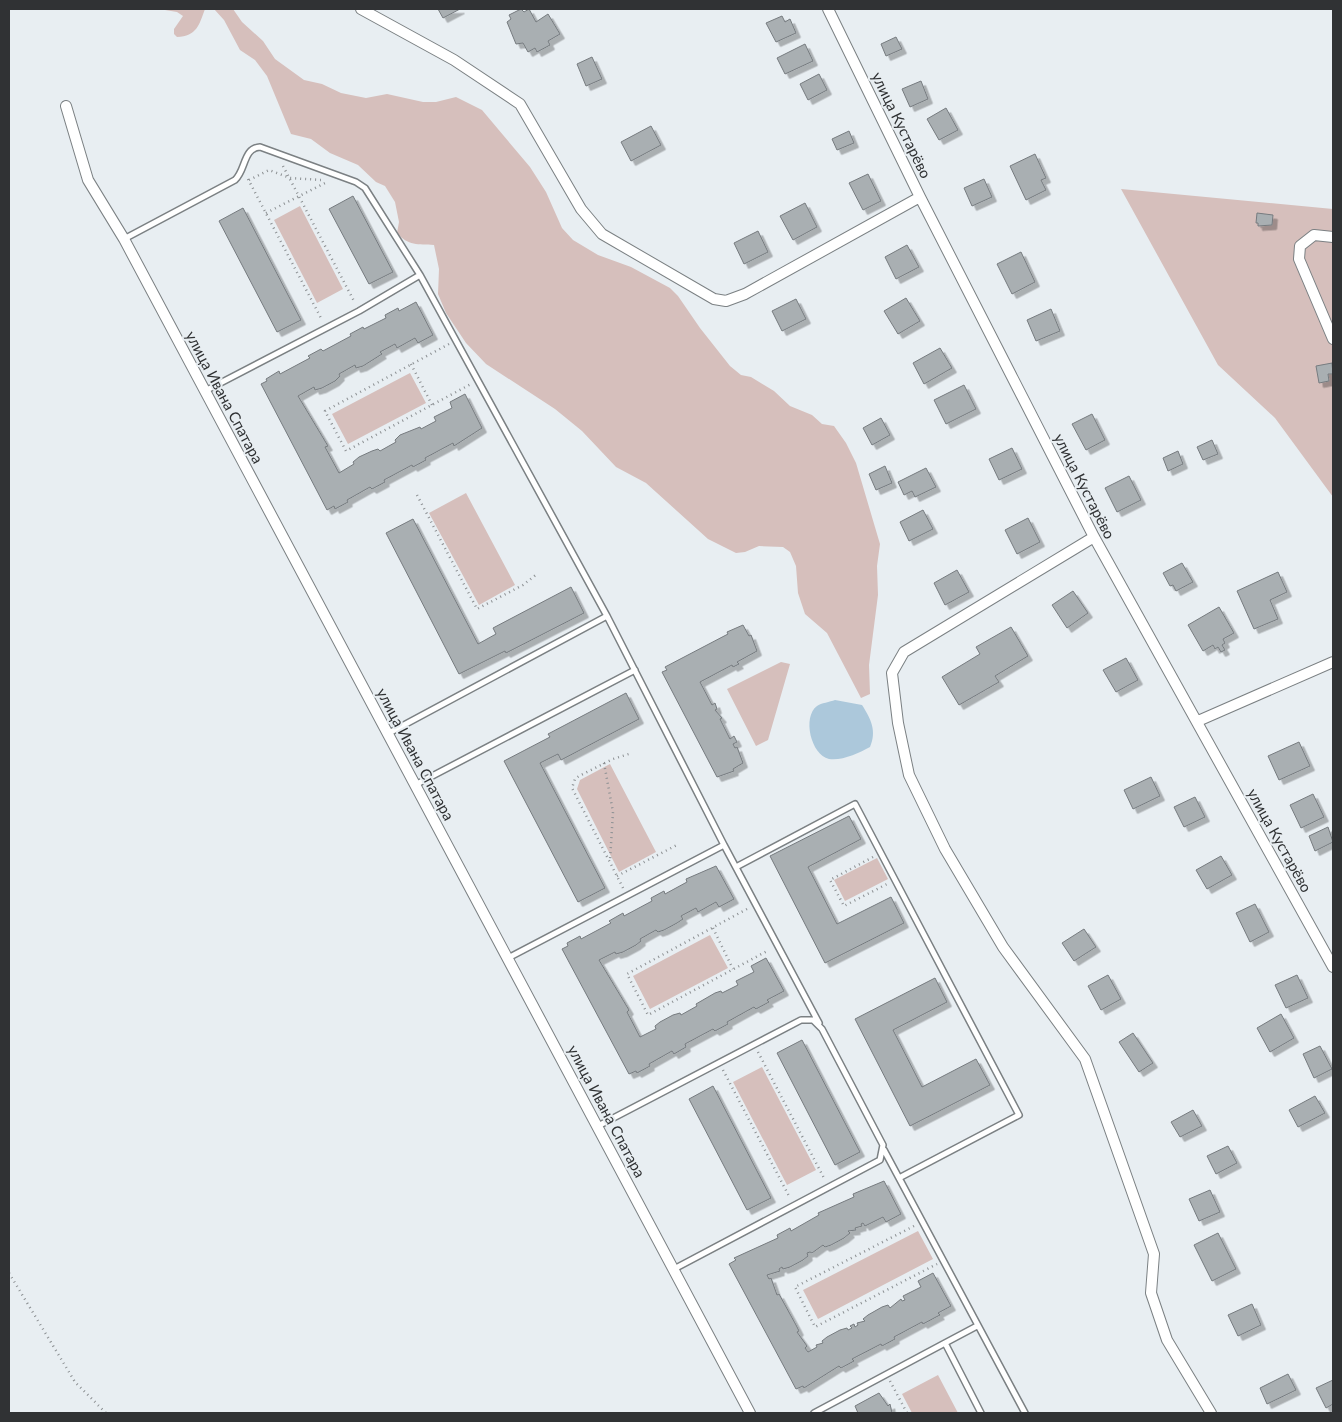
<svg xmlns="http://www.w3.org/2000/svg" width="1342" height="1422" font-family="Lato,sans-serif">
  <defs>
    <filter id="shadow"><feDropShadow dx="4.5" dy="4.5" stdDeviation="0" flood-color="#0004"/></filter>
  </defs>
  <rect width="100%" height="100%" fill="#e8eef2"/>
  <!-- green -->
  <path fill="#d6bfbc" d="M159,9h46c-6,16 -8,27 -28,28l-3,-3v-5l9,-13 -6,-4z
    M214,9h19l9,13 21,19 12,18 29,21 18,4 19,9 25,5 21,-4 36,8h13l20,-5 26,13 48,57 16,25 16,36 11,12 25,15 33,12 39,21 8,8 22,32 30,38 11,9 10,2 23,14 16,15 22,9 10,9 12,2 12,17 10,20 24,81 -3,22 1,29 -9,70 1,29 -9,4 -34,-65 -22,-19 -7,-21 -2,-27 -6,-14 -7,-5 -24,-1 -14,6 -9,1 -28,-14 -62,-56 -30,-16 -34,-36 -27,-22 -69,-45 -20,-21 -20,-30 -8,-19 1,-25 -5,-24c-16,-1 -26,1 -37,-12l2,-11 -4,-20 -10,-16 -9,-4 -18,-17 -28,-12 -19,-14 -20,-5 -24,-58 -12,-16 -15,-10 -16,-30z
    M1121,189l212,20v288l-58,-79 -57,-53z
    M300,206l43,83 -26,14 -43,-83z
    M410,373l16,30 -78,41 -16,-30z
    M466,493l49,92 -36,20 -50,-92z
    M781,662l9,2 -22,76 -12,6 -29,-57z
    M610,764l46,88 -37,20 -42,-83 3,-9z
    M877,858l11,21 -43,22 -11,-21z
    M710,935l18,33 -78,41 -17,-33z
    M762,1067l54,103 -29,15 -54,-103z
    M918,1231l15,28 -115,60 -15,-29z
    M938,1375l20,38h-46l-10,-19z"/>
  <!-- water -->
  <path fill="#acc8db" d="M835,700l27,5c9,14 15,26 8,42 -11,6 -28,14 -41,12 -18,-4 -27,-42 -12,-53 4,-3 13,-4 18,-6z"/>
  <!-- building -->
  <path fill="#a9afb2" stroke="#767b7f" filter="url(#shadow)" d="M438,9h22l-17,9z
    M521,9l3,3 5,-3 7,13 12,-8 12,20 -12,7 2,4 -13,7 -2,-4 -7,4 -5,-9 -7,1 -9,-22 4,-3 -2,-4z
    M782,16l3,6 5,-3 6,14 -20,9 -10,-19z
    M896,37l6,12 -16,7 -5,-12z
    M805,44l8,17 -28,13 -8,-16z
    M592,57l10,22 -16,7 -9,-22z
    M819,74l8,16 -19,10 -8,-16z
    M921,81l7,18 -18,8 -8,-18z
    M946,108l12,22 -19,10 -12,-21z
    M651,126l10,19 -30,16 -10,-19z
    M849,131l5,12 -17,7 -5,-11z
    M1035,154l11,24 -5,2 5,10 -20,10 -16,-34z
    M868,174l13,27 -18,9 -14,-27z
    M984,179l8,18 -20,9 -8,-18z
    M353,196l40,76 -24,12 -40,-75z
    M805,203l12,24 -24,13 -13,-24z
    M243,208l58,112 -24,12 -58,-111z
    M1257,213l16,2 -1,10 -14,1v-3h-2z
    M758,231l10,21 -24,12 -10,-21z
    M907,245l12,22 -23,12 -11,-22z
    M1021,252l14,30 -23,12 -15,-30z
    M906,298l14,23 -22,13 -14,-23z
    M796,299l10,20 -24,12 -10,-20z
    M416,302l17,33 -15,8 -3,-5 -18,10 -2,-4 -15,8 2,2 -19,12 -7,2 -1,-3 -16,9 1,2 -5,5 -13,7 -7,2 -1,-3 -16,9 30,50 -3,1 14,26 15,-9 -1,-2 6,-5 13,-6 6,-2 2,2 16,-9 -1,-2 5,-5 20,-8 1,2 15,-8 -2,-4 18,-9 -2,-6 15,-8 17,34 -28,18 -1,-3 -28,15 1,2 -13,7 -1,-2 -28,15 1,2 -13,7 -2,-2 -23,13 1,2 -13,7 -1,-3 -7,4 -66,-126 6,-3 -1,-2 13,-8 1,3 30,-16 -2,-2 13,-7 2,2 28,-15 -1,-2 13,-7 1,2 22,-11 -1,-3 13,-7 1,3z
    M1051,309l9,22 -24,10 -9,-21z
    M940,348l12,20 -28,16 -11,-21z
    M1332,363l1,11h-5l1,7 -10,2 -3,-17z
    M964,385l12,24 -30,15 -12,-24z
    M1092,414l13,26 -19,10 -14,-26z
    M881,418l9,17 -18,10 -9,-17z
    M1212,440l6,14 -15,6 -6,-13z
    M1012,448l10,21 -23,11 -10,-21z
    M1178,451l5,13 -15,7 -5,-13z
    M885,466l7,17 -16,7 -7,-16z
    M926,468l10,19 -21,10 -3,-6 -8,4 -6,-13z
    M1129,476l12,24 -24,12 -12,-24z
    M923,510l10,19 -24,12 -9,-19z
    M1028,518l12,24 -23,12 -12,-24z
    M413,519l65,125 18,-10 -3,-6 78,-41 13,26 -78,40 -1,-2 -46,23 -73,-141z
    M1182,563l11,19 -17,9 -3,-6 -3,1 -7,-13z
    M957,570l12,22 -24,13 -11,-22z
    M1278,572l9,20 -17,8 8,19 -24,10 -17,-38z
    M1073,591l15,22 -21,15 -15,-23z
    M1219,607l15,26 -11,6 2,4 -3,2 3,5 -4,2 -3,-5 -3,2 -2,-4 -10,6 -15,-26z
    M743,625l6,11 2,-1 6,16 -20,11 2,2 -6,3 -1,-2 -32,17 12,23 3,-2 2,6 -2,1 7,8 -2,1 10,20 4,-3 3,6 -4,2 2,4 2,-1 6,16 -10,6 1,2 -17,6 -55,-105 5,-2 -2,-3 63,-33 -1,-2z
    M1011,627l17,29 -33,20 4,6 -40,23 -17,-28 38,-23 -4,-7z
    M1126,658l12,22 -22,12 -13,-22z
    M626,693l13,26 -78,41 -3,-6 -18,9 65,125 -27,14 -74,-141 46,-24 -2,-3z
    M1299,742l11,24 -31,14 -11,-24z
    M1151,777l9,19 -27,13 -9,-19z
    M1313,794l11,23 -23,11 -11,-23z
    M1195,797l10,20 -21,10 -10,-20z
    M849,816l12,23 -53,28 29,57 54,-27 13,26 -79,40 -55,-107z
    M1328,827l5,15 -18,9 -6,-15z
    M1221,856l11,19 -25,14 -11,-19z
    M716,866l18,33 -15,8 -3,-5 -18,10 -2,-4 -15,8 2,3 -6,4 -13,7 -6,2 -2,-2 -16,9 1,2 -5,4 -13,7 -7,2 -1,-2 -16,8 30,50 -2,2 13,25 16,-8 -1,-3 5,-4 13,-7 7,-2 1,2 16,-9 -1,-2 19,-11 6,-2 1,2 16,-8 -2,-4 18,-9 -3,-6 15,-8 18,33 -17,9 2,2 -13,7 -2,-2 -27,15 1,2 -13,7 -2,-2 -28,15 1,3 -12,7 -2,-3 -23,13 1,2 -13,7 -1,-2 -7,3 -67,-125 6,-3 -1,-3 13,-7 1,3 30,-16 -2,-2 14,-8 1,3 28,-15 -1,-3 13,-7 1,3 22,-12 -1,-3z
    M1255,904l14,28 -19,10 -14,-29z
    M1084,929l12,18 -22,14 -12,-18z
    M1108,975l13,24 -20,11 -13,-24z
    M1297,975l11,23 -22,10 -11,-23z
    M935,978l12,24 -54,28 29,57 54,-28 14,26 -80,41 -55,-107z
    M1281,1014l13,24 -24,14 -13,-24z
    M1133,1033l20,30 -14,9 -20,-30z
    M802,1040l58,112 -25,13 -58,-112z
    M1320,1046l12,23 -18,9 -11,-24z
    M713,1086l58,112 -24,12 -58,-111z
    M1315,1096l10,17 -27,14 -9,-17z
    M1193,1110l9,16 -22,11 -9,-15z
    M1228,1146l9,17 -21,11 -9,-18z
    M884,1181l17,33 -15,8 -3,-5 -18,9 -2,-3 -2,1 1,2 -7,2 1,2 -8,1 2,2 -6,5 -13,7 -6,2 -2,-2 -11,8 -2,-1 -3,1 1,3 -5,4 -13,7 -7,2 -1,-2 -3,2 1,2 -13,4 2,4 2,-1 6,17 2,-1 17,31 3,6 -2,1 10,14 -2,2 3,4 9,-5 -1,-2 7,-2 -1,-2 5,-4 13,-7 7,-2 1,2 4,-2 -2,-2 4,-2 1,3 3,-2 -1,-2 8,-2 -2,-2 5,-4 14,-8 6,-2 2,3 11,-9 1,2 3,-1 -2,-4 18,-9 -3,-6 15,-8 18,33 -13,7 2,2 -4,2 -13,7 -1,-2 -28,15 1,2 -13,7 -1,-2 -29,15 2,2 -13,7 -2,-2 -35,22 -1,-2 -7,3 -67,-125 7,-4 -2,-2 44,-20 -1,-3 13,-7 1,3 28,-16 -1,-2 36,-16 -1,-3z
    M1210,1190l10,22 -21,9 -10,-22z
    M1218,1233l18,36 -24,12 -18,-36z
    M1252,1304l9,21 -23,11 -10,-21z
    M1288,1374l8,16 -29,14 -7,-16z
    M1333,1380v24l-7,4 -10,-20z
    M879,1393l9,13 2,-2 2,9h-34l-3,-7z"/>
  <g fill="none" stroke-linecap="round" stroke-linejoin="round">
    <!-- lane casing -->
    <g stroke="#7b8083" stroke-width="8">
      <path id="lane" d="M124,239l111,-59c11,-10 8,-32 25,-33l96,35 9,6 55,87 187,341 117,229 -216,113
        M205,391l154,-80 61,-36
        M389,733l218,-117
        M415,785l220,-115
        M724,845l95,178
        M736,867l119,-63 164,311 -120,63
        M598,1126l203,-106h12l9,9 61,116 -3,15 -206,109
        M884,1150l141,263
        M977,1326l-32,17 36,70
        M814,1413l131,-70"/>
    </g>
    <!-- street casing -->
    <g stroke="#7b8083" stroke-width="12">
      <path id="street" d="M361,9l93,51 66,44 61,105 21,25 112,65 12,2 19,-7 175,-97
        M828,9l92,188 174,340 239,430
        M66,106l22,74 36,59 626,1174
        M1333,237l-19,-2 -14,11 -1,13 34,80
        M1094,537l-190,115 -12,21 6,50 11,52 36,74 58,98 82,112 69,195 -3,39 16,47 44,73
        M1198,721l135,-59"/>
    </g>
    <!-- path -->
    <path stroke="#8c9093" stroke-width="2.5" stroke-dasharray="1 4" stroke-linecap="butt" d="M283,166l72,137
      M248,179l74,141
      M249,180l20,-10 21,8 31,2
      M266,213l61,-31
      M449,344l-124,67 21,40 125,-67
      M411,364l21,41
      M417,495l60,114 46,-24 14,-11
      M604,763l9,49 -3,49
      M873,857l-43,23 14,26 43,-22
      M617,876l60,-31
      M623,888l-51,-100 3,-9 4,-3 34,-17 19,-6
      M747,909l-120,65 21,41 121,-65
      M713,928l20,41
      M758,1052l67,128
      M723,1070l67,128
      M914,1226l-119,61 20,40 122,-63
      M9,1273l66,109 31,31
      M890,1381l17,32"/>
    <!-- lane -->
    <use href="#lane" stroke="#fff" stroke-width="5"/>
    <!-- street -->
    <use href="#street" stroke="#fff" stroke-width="10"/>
  </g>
  <g text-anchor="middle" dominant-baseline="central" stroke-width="4" stroke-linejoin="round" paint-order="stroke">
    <!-- street labels -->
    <g font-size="15" fill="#303234" stroke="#e8eef2">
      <text transform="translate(902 125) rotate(64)">улица Кустарёво</text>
      <text transform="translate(225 397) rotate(62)">улица Ивана Спатара</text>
      <text transform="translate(1085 486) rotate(63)">улица Кустарёво</text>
      <text transform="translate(416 754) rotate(62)">улица Ивана Спатара</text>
      <text transform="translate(1280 840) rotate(61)">улица Кустарёво</text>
      <text transform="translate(607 1111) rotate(62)">улица Ивана Спатара</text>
    </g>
  </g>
  <!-- border -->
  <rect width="1342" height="1422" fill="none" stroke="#303234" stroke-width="20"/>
</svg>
